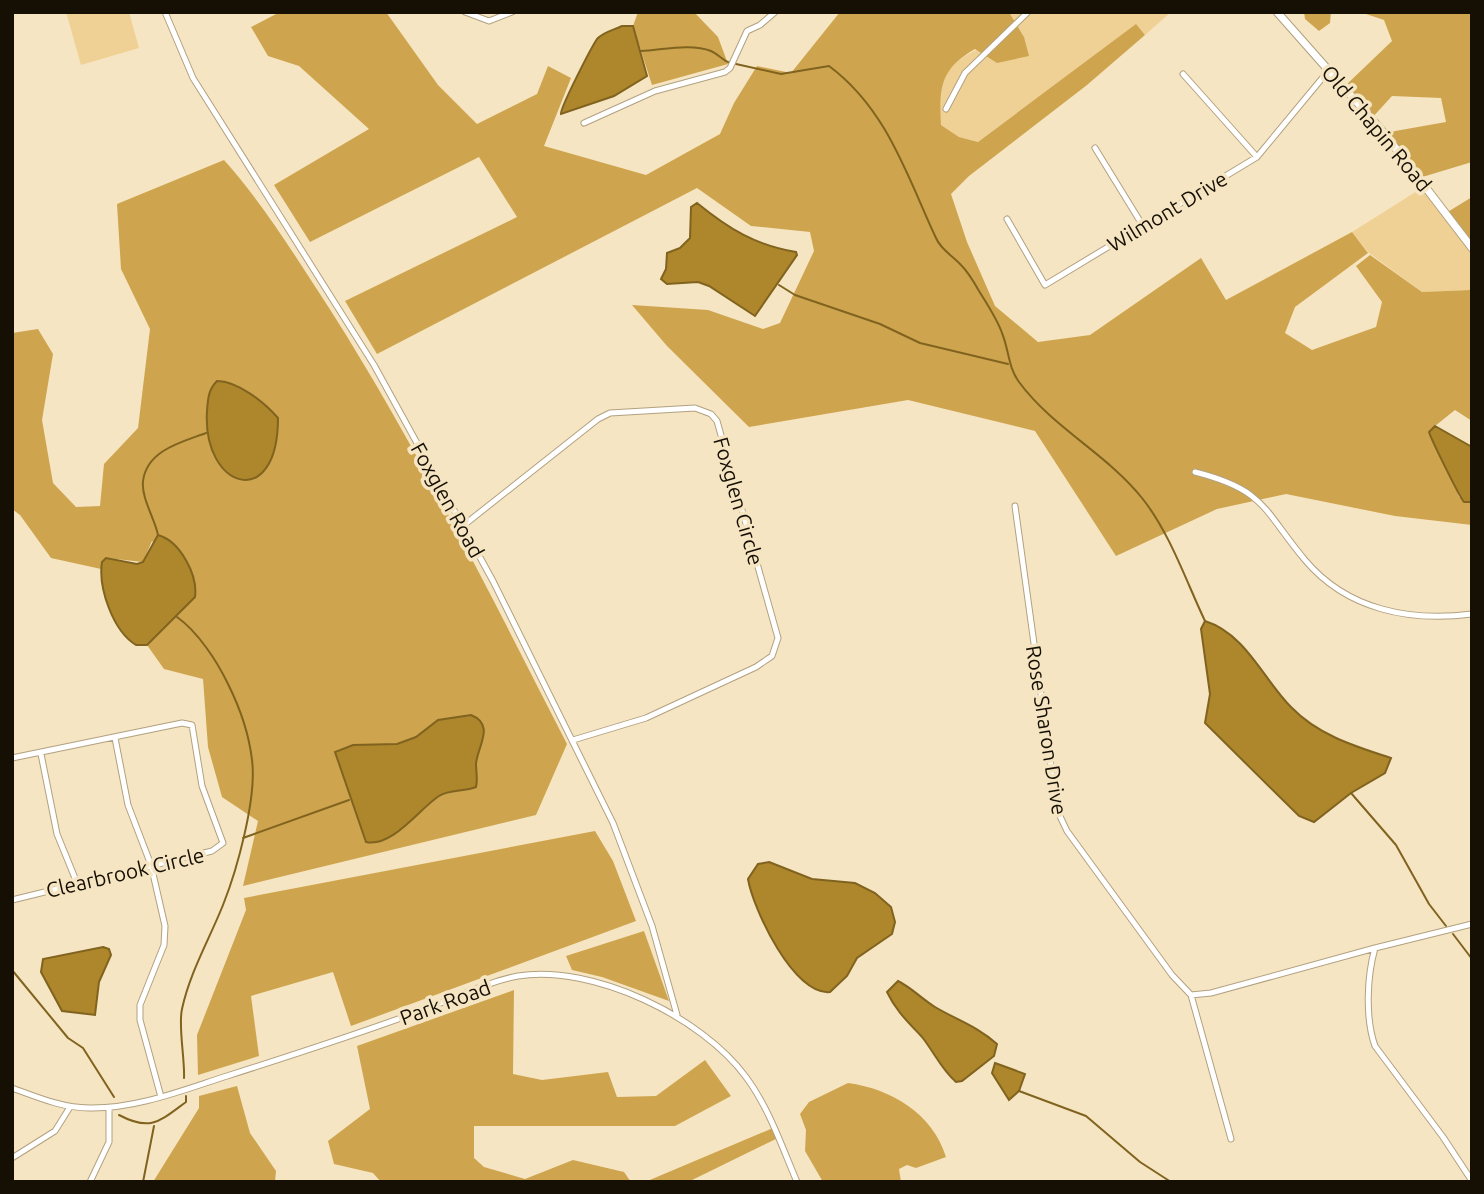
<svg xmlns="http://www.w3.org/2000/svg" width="1484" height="1194" font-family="Ubuntu,sans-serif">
  <rect width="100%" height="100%" fill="#f6e5c2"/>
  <!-- green -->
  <path fill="#efd196" d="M66,12h63l10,36 -58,17z
    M1009,12h162l-26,23 -9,-10 -158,117 -19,-5 -18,-12c-1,-11 -5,-30 -1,-40 16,-36 50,-40 84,-48z
    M1425,186l47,61v48l-2,-5 -48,2 -53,-39 -17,-21z"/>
  <!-- forest -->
  <path fill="#cea54e" d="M280,12h106l52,73 39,39 60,-30 11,-28 23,12 -27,68 102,29 74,-41 14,-31 23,-37 34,7 49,-61h169l15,25 5,19 -32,7 -22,-14c-35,20 -36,39 -34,76l18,12 19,5 158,-118 9,11 -58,50 -118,91 -18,18 16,48 28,64 43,36 52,-7 111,-77 25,42 126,-68 16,21 -73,54 -10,26 27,17 64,-23 6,-25 -26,-36 14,-11 52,37 48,-2 2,131 -17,-11 -20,16 -3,15 21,37 6,19 13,2v26l-77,-9 -109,-22 -69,15 -101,47 -81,-125 -127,-31 -159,27 -82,-81 -35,-41 76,5 55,19 17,-6 34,-72 -4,-19 -59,-6 -54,-38 -320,166 -32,-53 172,-84 -38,-60 -169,85 -36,-57 95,-56 -70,-63 -31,-10 -17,-29z
    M638,12h56l24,25 10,27 -76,21 -19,-59z
    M1304,12h27l-1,11 -11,8 -14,-12z
    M1360,12h112v150l-53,16 -35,-45 62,-11 -5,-24 -49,-2 -21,23 -27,-32 48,-46 -8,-21z
    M224,160c41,46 73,99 107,151 88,139 161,287 236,433l-31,71 -293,71 15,-65 -36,-24 -14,-50 -5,-68 -39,-10 -17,-24 48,-48 -43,-56 -9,21 -37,-4 -5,11 -50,-11 -31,-43 -8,-6v-176l26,-4 15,25 -11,66 11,63 23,24 24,-1 4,-42 34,-36 12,-99 -29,-60 -4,-65z
    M1472,197v51l-26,-35z
    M595,831l18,30 23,60 -285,105 -18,-54 -82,24 8,60 -61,19 -1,-40 49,-125 -2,-12z
    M644,931l25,70 -67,-24 -30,-7 -6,-14z
    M514,990l-1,84 29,6 66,-8 9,25 39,-1 49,-36 26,36 -56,30h-201v32l10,9 41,12 48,-19 51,12 7,10h-250l-8,-9 -39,-9 -6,-23 42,-32 -13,-63z
    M848,1083c44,6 85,31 98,74l-30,11 -9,-3 -8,4 2,13h-78l-18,-31 1,-21 -6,-16 9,-12z
    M237,1086l13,47 26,38 -1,11h-122l46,-74v-12z
    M773,1128l5,10 -90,44h-43z"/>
  <!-- water -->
  <path fill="#ae862b" stroke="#80631f" stroke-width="2" d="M622,26h11l14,50 -33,20 -53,18c-1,-6 30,-66 36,-75 6,-7 17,-9 25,-13z
    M697,203c32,26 58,42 99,49l1,3 -42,61 -46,-30 -11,-4 -31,2 -6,-5 5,-10 1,-16 13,-5 10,-10 1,-31z
    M217,381c21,0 48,22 61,37 0,95 -76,71 -71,-7 1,-12 1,-21 10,-30z
    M1435,426l37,21v55h-8c-4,-4 -33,-63 -35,-70z
    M158,535c22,6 40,40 37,62l-48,48h-11c-23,-14 -38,-57 -34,-83l4,-4 31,6 6,-2z
    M1205,621c41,13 58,58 86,86 27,28 63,39 100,51l-6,15 -34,20 -37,29 -15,-6 -94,-93 5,-29 -9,-65z
    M471,715c25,10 6,32 5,49 0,8 2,15 0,23 -12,5 -26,2 -37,9 -20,13 -47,52 -73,46l-31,-90 18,-7 44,-1 19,-7 22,-17z
    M769,862l43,17 43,4 20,10 16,14 4,15 -3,12 -35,24 -10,18 -17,16c-36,4 -77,-83 -82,-113l10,-15z
    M103,947l6,2 2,6 -12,27 -4,33 -33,-4 -21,-39 2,-13z
    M898,981c14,7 24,18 37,26 22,13 42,19 62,37l-3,12 -32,25 -6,1c-15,-13 -22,-30 -34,-45 -14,-15 -26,-26 -35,-45z
    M995,1063l30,11 -6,17 -10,9 -17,-27z"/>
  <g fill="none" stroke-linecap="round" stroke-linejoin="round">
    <!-- stream -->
    <path stroke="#80631f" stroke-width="2" d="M641,51c21,-1 50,-8 70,0 7,3 11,9 19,12
      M736,64l45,10 48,-8c58,43 78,110 107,172 5,12 16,17 25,27 7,7 13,17 18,26 8,13 18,28 23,42 7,17 6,34 17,49 34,46 88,72 123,116 28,35 44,83 63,123
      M779,285l16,10 85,29 40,19 88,21
      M158,535c-3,-16 -17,-37 -15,-54 4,-31 39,-39 63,-48
      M177,617c21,15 40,44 51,67 12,24 21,50 24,76 5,38 -15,110 -29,145 -14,35 -33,67 -41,104 -4,17 3,50 2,69
      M1351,793l45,52 33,59 17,22
      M243,838l106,-38
      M1453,934l19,25
      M12,970l56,68 15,10 31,49
      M1019,1091l67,25 54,46 31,20
      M119,1115c32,17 41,6 67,-13v-6
      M143,1182l11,-56"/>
    <!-- minor casing -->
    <g stroke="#b2a181" stroke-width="7">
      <path id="minor" d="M165,12l28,66 181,287 119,216 120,242 39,103 25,89
        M465,12l24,9 23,-9
        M1183,74l74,83
        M946,109l19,-36 63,-61
        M584,123l71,-32 70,-19 5,-4 17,-37 13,-6 15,-13
        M1095,148l48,78
        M1007,219l38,66 212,-128 72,-87
        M1195,472c71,18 68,38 110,88 42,50 105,62 167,54
        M1015,506l42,304 10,21 105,144 19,20 40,144
        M464,525l134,-106 12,-6 85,-5 16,6 6,7 61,217 -6,18 -16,11 -110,51 -73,22
        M115,738l13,67 23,60 14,61 -1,19 -24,60v15l21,77
        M41,754l16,80 20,49
        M12,758l170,-35 10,2 10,61 21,57 -11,8 -200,49
        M1472,924l-97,24c-8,28 -10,70 0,98l68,91 29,44
        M1191,995l20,-2 164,-45
        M12,1088c25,9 50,20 77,20 47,1 94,-18 138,-32 66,-21 131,-42 196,-66 30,-11 63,-28 95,-34 75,-12 184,41 228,101 23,31 36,70 51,105
        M12,1158l43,-27 15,-24
        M90,1182l19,-40v-34"/>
    </g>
    <!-- tertiary casing -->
    <g stroke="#b2a181" stroke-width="9">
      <path id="tertiary" d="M1277,12l107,121 88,115"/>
    </g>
    <!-- minor -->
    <use href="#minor" stroke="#fff" stroke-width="5"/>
    <!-- tertiary -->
    <use href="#tertiary" stroke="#fff" stroke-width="7"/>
  </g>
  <g text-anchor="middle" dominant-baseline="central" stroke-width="7" stroke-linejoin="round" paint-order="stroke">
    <!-- street labels -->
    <g font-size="21" fill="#161004" stroke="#f6e5c2">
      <text transform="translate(1377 128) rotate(50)">Old Chapin Road</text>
      <text transform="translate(1167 211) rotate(-31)">Wilmont Drive</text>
      <text transform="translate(448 500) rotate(61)">Foxglen Road</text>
      <text transform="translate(739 501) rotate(74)">Foxglen Circle</text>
      <text transform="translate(1047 730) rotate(81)">Rose Sharon Drive</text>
      <text transform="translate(125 872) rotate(-13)">Clearbrook Circle</text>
      <text transform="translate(445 1002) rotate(-20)">Park Road</text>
    </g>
  </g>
  <!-- border -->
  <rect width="1484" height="1194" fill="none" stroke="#161004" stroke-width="28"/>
</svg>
